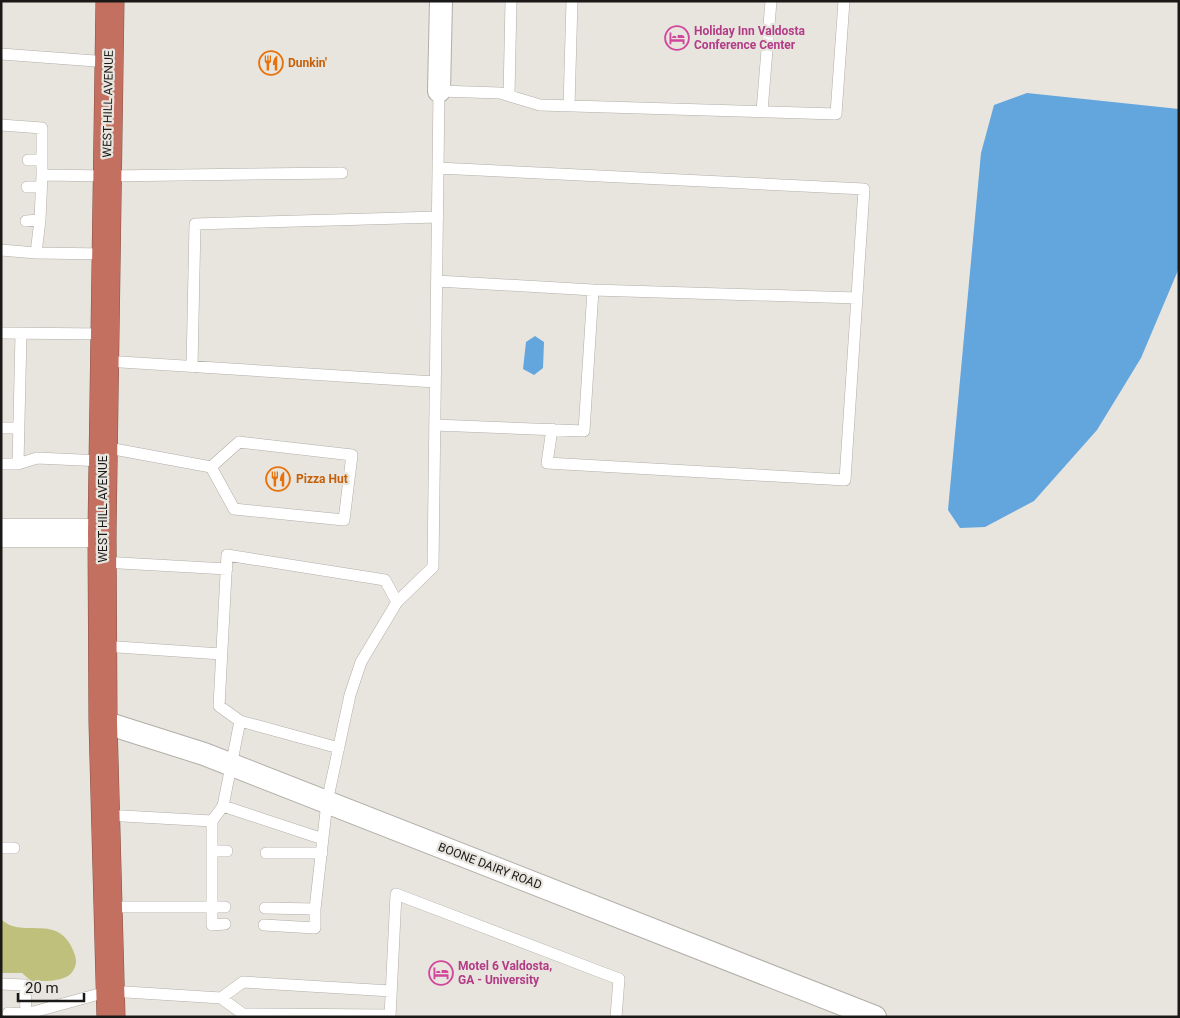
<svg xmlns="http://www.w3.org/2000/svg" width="1180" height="1018" font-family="Roboto,sans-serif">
  <rect width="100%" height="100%" fill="#e8e5df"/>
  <!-- green -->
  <path fill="#bec07c" d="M1,919c20,20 52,-4 69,25 3,6 6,11 6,18 0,6 -5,13 -10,15 -12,5 -23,4 -35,4l-9,-8h-21z"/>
  <!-- water -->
  <path fill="#63a6dd" d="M1027,93l152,16v159l-38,90 -44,72 -63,71 -49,26 -25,1 -12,-18 33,-357 13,-48z
    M535,336l9,6 -1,26 -9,7 -11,-6 3,-27z"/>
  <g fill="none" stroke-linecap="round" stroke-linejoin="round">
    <!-- lane casing -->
    <g stroke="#b1aea8" stroke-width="12">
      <path id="lane" d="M1,54l108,8
        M509,95l2,-94
        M569,106l3,-105
        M762,111l9,-110
        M1,125l41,3v47l65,1 235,-3
        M28,160h13
        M438,168l426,21 -19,291 -298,-17 5,-34
        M27,187h14
        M26,221l14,-1
        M1,250l35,3 4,-33 2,-45
        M36,253l70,1
        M593,290l264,8
        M1,333l104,1
        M105,361l330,21
        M192,367l3,-143 243,-7
        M435,425l149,6 9,-141 -156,-9
        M1,428h18
        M239,442l113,13 -8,65 -110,-11 -23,-42z
        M103,447l108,20
        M1,464h17l19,-6 66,3
        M18,464l3,-130
        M102,562l125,7
        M103,646l118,8
        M240,721l99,27
        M223,806l100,33
        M105,815l107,6v104l13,-1
        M212,821l11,-15 17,-85 -21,-15 8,-151 158,25 12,22
        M1,848h13
        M212,851h15
        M266,853h56
        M108,907h117
        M265,908l50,1 12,-107 23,-107 11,-33 36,-60 36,-35 6,-476 61,2 40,12 296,9 8,-113
        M264,925l51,3v-19
        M1,984l24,1 1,29 -18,-1
        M221,998l22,-16 148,9
        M26,1017v-3l84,-23 111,7 22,16 147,1
        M390,1017l6,-123 223,85 -3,38"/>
    </g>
    <!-- street casing -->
    <g stroke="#b1aea8" stroke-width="24">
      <path id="street" d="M439,91l2,-90
        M103,722l101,32 671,263"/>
    </g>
    <!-- secondary casing -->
    <g stroke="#b1aea8" stroke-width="29">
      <path id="secondary" d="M1,533h101"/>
    </g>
    <!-- highway casing -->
    <g stroke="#885247" stroke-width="29">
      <path id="highway" d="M110,1l-8,532 1,189 8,295"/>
    </g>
    <!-- lane -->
    <use href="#lane" stroke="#fff" stroke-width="11"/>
    <!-- street -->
    <use href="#street" stroke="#fff" stroke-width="22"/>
    <!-- secondary -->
    <use href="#secondary" stroke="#fff" stroke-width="28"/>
    <!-- highway -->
    <use href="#highway" stroke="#c37061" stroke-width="28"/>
  </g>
  <!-- icons -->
  <defs>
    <g id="hotel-ring" transform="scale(1.25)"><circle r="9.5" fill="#e8e5df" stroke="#d1479c" stroke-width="1.5"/><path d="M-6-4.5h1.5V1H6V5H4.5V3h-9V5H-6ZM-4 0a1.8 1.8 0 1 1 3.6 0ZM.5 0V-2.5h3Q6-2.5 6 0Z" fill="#d1479c"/></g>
    <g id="restaurant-ring" transform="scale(1.25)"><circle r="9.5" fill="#e8e5df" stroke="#e8710a" stroke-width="1.5"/><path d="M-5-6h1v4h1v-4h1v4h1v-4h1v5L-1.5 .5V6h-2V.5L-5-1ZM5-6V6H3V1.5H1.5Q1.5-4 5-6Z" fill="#e8710a"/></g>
  </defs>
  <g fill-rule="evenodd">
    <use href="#hotel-ring" x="677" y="38"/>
    <use href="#restaurant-ring" x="271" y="63"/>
    <use href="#restaurant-ring" x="278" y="479"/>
    <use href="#hotel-ring" x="441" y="973"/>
  </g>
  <g text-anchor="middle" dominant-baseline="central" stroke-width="4.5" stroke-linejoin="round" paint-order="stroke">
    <!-- hotel labels -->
    <g font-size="12" font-weight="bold" fill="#b23c85" stroke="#e8e5df" text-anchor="start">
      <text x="694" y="31">Holiday Inn Valdosta<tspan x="694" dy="14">Conference Center</tspan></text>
      <text x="458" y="966">Motel 6 Valdosta,<tspan x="458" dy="14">GA - University</tspan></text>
    </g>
    <!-- food labels -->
    <g font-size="12" font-weight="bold" fill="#c56008" stroke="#e8e5df" text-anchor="start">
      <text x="288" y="63">Dunkin'</text>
      <text x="296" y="479">Pizza Hut</text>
    </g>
    <!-- street labels -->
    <g font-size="12" fill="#1b1917" stroke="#e8e5df">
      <text transform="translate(108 104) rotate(-89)">WEST HILL AVENUE</text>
      <text transform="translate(103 509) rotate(-90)">WEST HILL AVENUE</text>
      <text transform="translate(490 866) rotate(21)">BOONE DAIRY ROAD</text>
    </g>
  </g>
  <!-- border -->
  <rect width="1180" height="1018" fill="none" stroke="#1b1917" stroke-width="5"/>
  <!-- scale -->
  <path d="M18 993v8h66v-8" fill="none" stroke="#1b1917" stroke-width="2.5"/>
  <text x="25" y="993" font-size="15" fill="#1b1917" stroke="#e8e5df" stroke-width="4" paint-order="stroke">20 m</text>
</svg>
